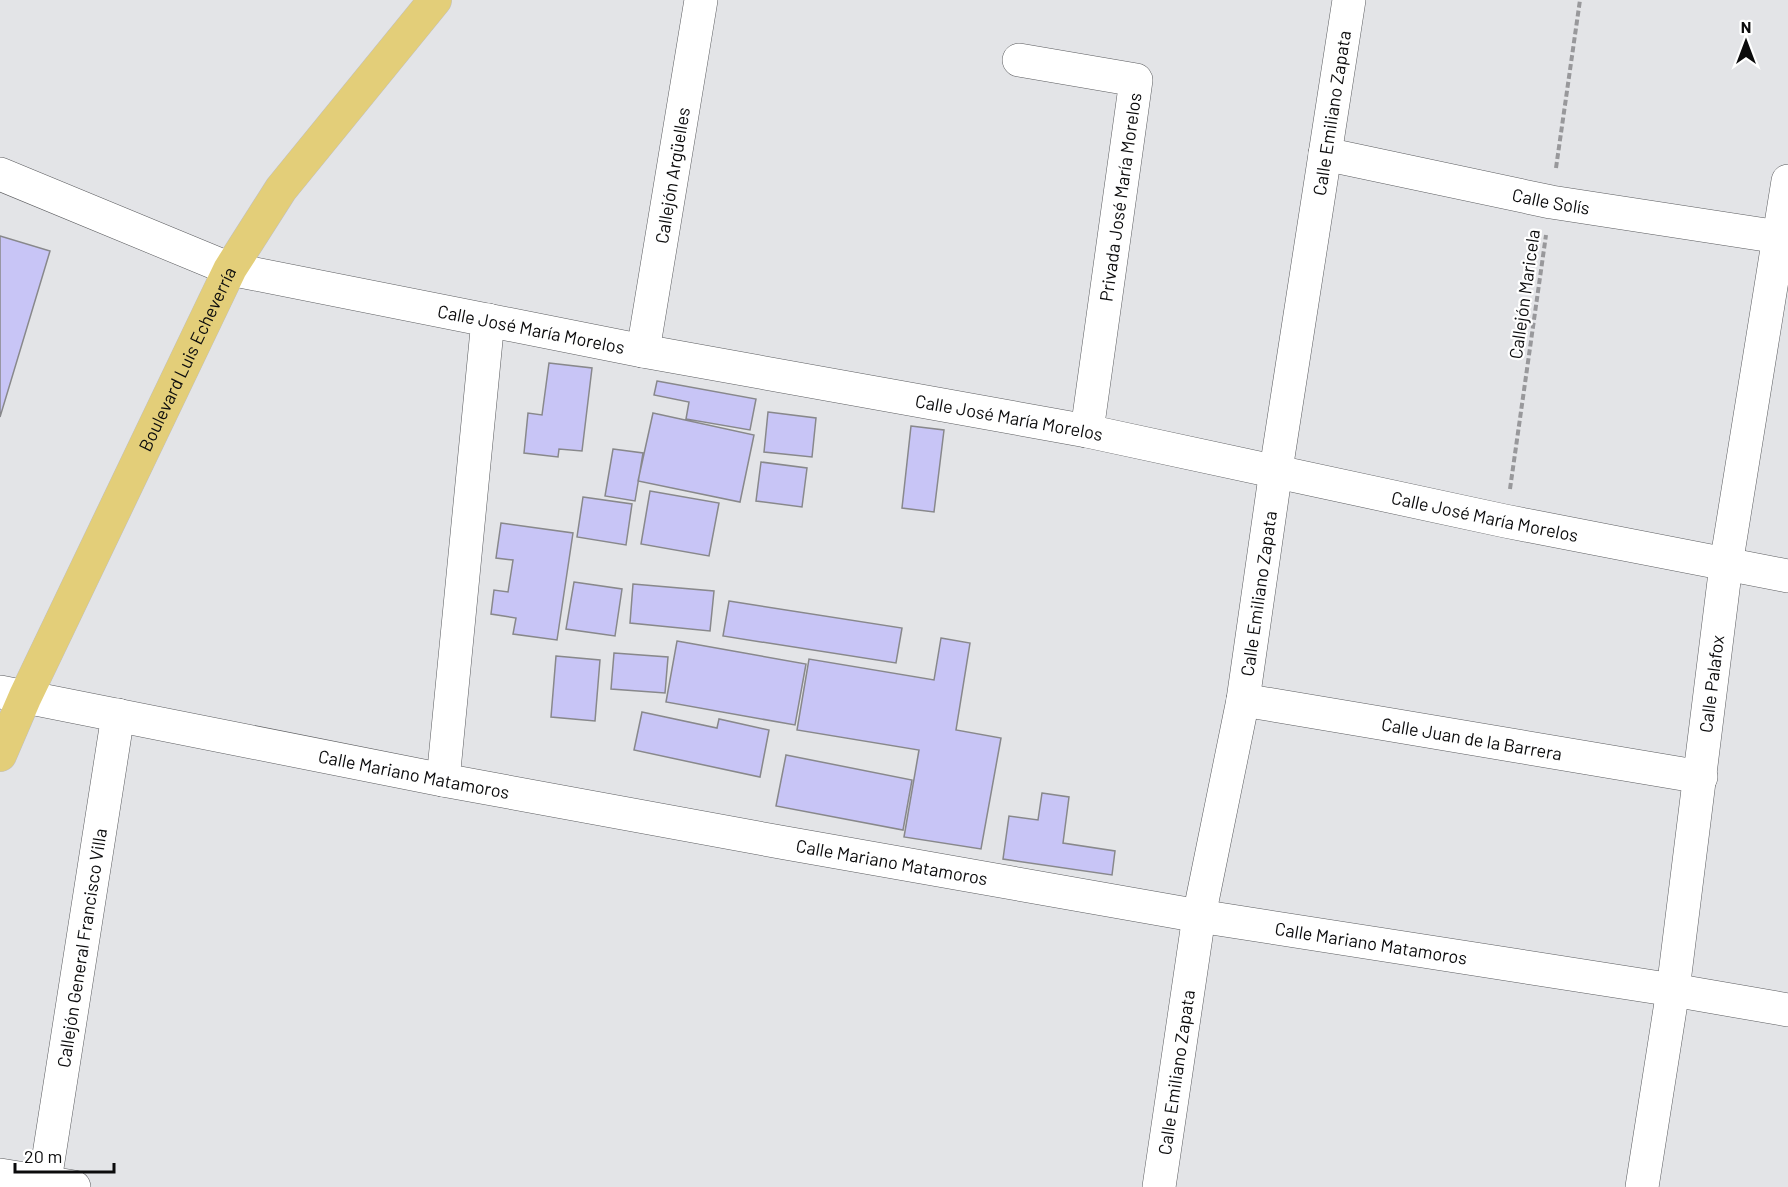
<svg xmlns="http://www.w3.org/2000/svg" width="1788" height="1187" font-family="Barlow,sans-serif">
  <rect width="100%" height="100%" fill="#e3e4e7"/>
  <!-- building -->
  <path fill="#c8c5f6" stroke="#88888b" stroke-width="1.5" d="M0,236l50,15 -50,166z
    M549,363l43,5 -10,83 -23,-2 -1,8 -34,-4 4,-40 14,2z
    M657,381l99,18 -6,31 -64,-11 3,-17 -35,-7z
    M768,412l48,6 -4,39 -48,-5z
    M653,413l101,22 -14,67 -102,-21z
    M911,426l33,4 -10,82 -32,-4z
    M613,449l30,4 -8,48 -30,-5z
    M761,462l46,6 -5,39 -46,-6z
    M650,491l69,12 -10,53 -68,-12z
    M583,497l49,7 -6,41 -49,-8z
    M501,523l72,10 -16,107 -44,-6 3,-16 -25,-4 3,-24 14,2 5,-32 -17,-2z
    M574,582l48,7 -7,47 -49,-7z
    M633,584l81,7 -4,40 -80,-8z
    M729,601l173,27 -6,35 -173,-27z
    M941,638l29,5 -14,87 45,8 -20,111 -77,-12 15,-87 -122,-20 12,-71 125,21z
    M677,641l129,23 -11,61 -129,-23z
    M614,653l54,4 -3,36 -54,-4z
    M556,656l44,4 -5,61 -44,-4z
    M642,712l75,16 2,-9 50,11 -9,47 -126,-27z
    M786,755l126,25 -9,50 -127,-24z
    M1042,793l27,4 -6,46 52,8 -3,24 -109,-16 6,-43 29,4z"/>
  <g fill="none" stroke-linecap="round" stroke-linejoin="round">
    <!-- street casing -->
    <g stroke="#5b5c5f" stroke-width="34">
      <g id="street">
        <path d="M1019,60l117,20 -49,351"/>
        <path id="s1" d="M1325,154l226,48 228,35"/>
        <path id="s2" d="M0,174l230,95 413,82 444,80 418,90 283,55"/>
        <path id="s3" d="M643,351l58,-351"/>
        <path id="s4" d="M0,692l443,88 337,62 419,74 474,74 115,20"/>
        <path id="s5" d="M1243,700l458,77"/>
        <path d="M443,780l45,-460"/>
        <path d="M0,1175l74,12"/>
        <path id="s6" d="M44,1187l74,-472"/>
        <path id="s7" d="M1159,1187l40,-271 44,-216 33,-230 73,-470"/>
        <path id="s8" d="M1642,1187l31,-197 53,-425 62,-384"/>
      </g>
    </g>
    <!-- primary casing -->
    <g stroke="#c0c0c0" stroke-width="34">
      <g id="primary">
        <path id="s9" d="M0,755l25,-58 205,-428 51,-80 154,-189"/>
      </g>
    </g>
    <!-- path -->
    <path stroke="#98989b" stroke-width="4" stroke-dasharray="6 3" stroke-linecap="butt" d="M1556,168l24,-168
      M1510,489l36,-254"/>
    <!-- street -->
    <use href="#street" stroke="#fff" stroke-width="33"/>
    <!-- primary -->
    <use href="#primary" stroke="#e3ce79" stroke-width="33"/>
  </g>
  <g text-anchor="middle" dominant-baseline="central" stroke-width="4.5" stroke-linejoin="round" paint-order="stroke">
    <!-- street labels -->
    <g font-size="18" fill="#0b0b0c" stroke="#fff">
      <text stroke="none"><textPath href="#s7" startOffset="1088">Calle Emiliano Zapata</textPath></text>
      <text stroke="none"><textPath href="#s3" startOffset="178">Callejón Argüelles</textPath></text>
      <text transform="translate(1120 197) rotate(-82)">Privada José María Morelos</text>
      <text stroke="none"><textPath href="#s1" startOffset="231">Calle Solís</textPath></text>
      <text transform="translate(1524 294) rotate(-82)">Callejón Maricela</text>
      <text stroke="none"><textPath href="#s2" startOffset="556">Calle José María Morelos</textPath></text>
      <text stroke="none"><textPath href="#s9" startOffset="438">Boulevard Luis Echeverría</textPath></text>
      <text stroke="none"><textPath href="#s2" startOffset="1042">Calle José María Morelos</textPath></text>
      <text stroke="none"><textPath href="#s2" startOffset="1528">Calle José María Morelos</textPath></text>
      <text stroke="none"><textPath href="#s7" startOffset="602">Calle Emiliano Zapata</textPath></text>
      <text stroke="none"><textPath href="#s8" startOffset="508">Calle Palafox</textPath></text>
      <text stroke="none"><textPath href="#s5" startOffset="232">Calle Juan de la Barrera</textPath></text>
      <text stroke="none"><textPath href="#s4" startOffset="422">Calle Mariano Matamoros</textPath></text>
      <text stroke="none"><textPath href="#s4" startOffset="908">Calle Mariano Matamoros</textPath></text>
      <text stroke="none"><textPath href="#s4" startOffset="1394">Calle Mariano Matamoros</textPath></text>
      <text stroke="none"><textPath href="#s6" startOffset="242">Callejón General Francisco Villa</textPath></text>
      <text stroke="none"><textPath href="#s7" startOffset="116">Calle Emiliano Zapata</textPath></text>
    </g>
  </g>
  <!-- north arrow -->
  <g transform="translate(1746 42)" stroke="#ffffff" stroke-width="4.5" paint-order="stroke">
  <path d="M0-4.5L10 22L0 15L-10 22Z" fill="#0b0b0c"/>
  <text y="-9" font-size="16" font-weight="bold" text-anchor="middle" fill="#0b0b0c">N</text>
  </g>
  <!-- scale -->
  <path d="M15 1163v9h99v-9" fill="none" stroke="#0b0b0c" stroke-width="3"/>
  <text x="24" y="1163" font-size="18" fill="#0b0b0c" stroke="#ffffff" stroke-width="4.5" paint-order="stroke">20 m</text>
</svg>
